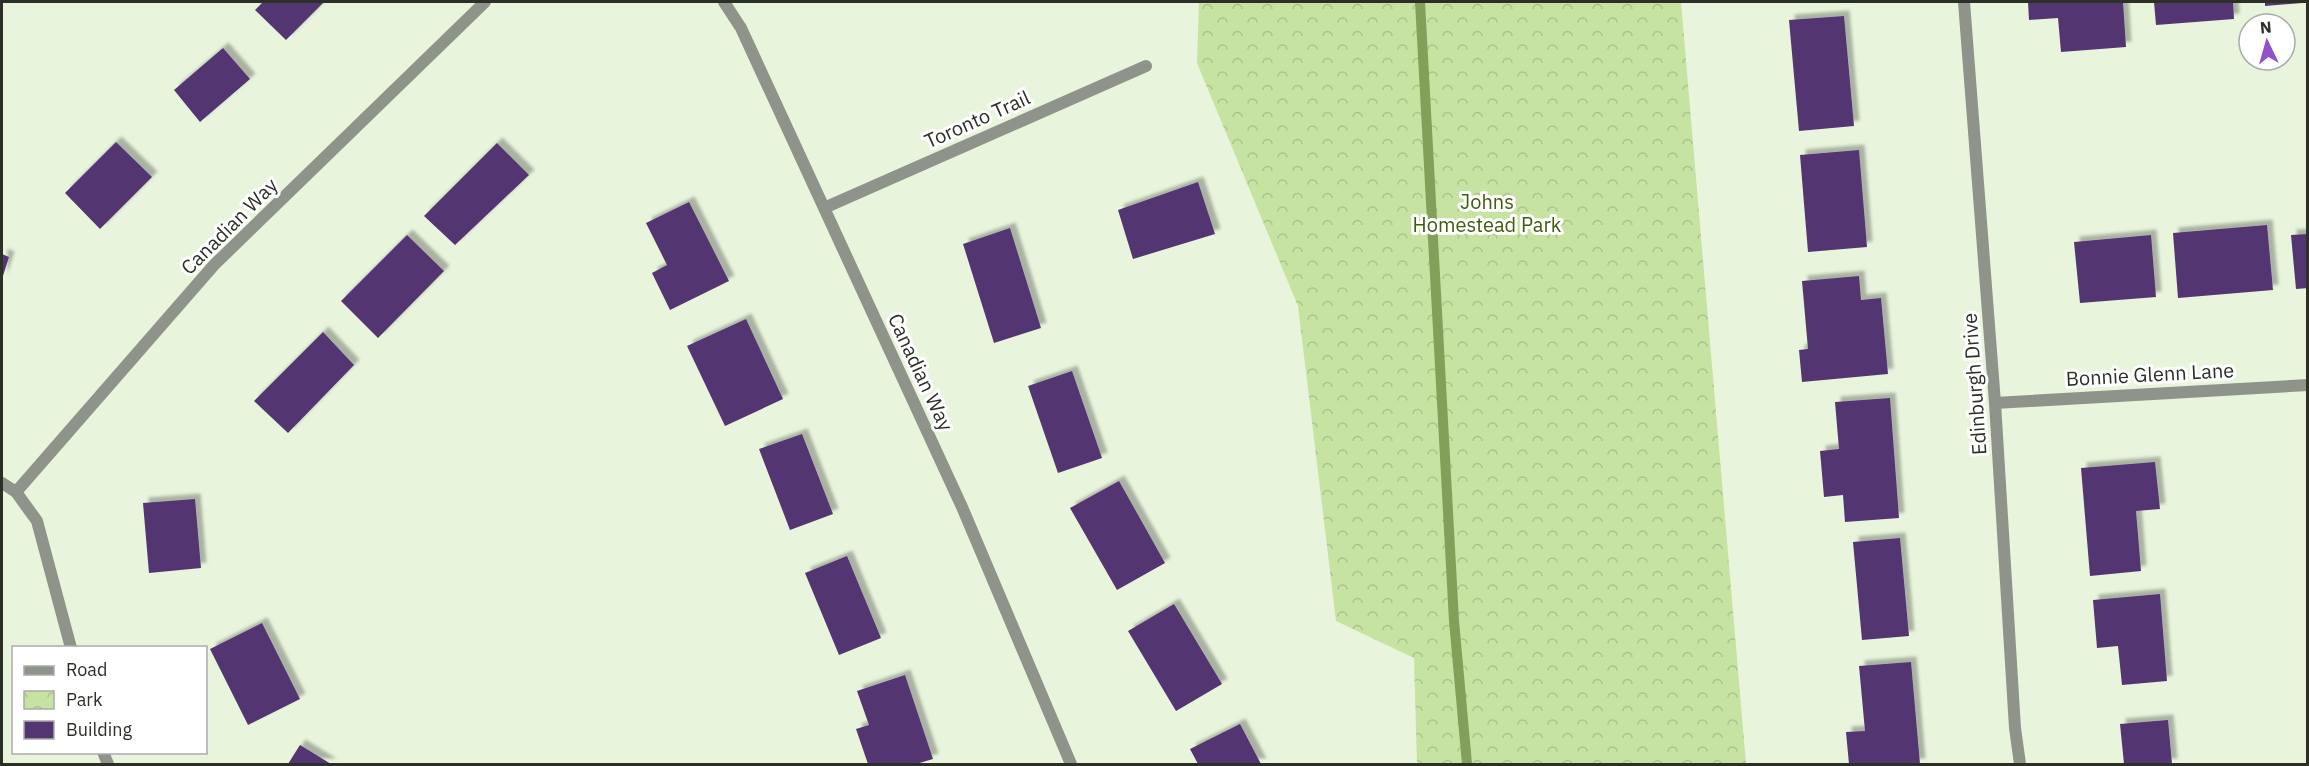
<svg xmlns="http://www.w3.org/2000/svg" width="2309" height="766" font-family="'IBM Plex Sans',sans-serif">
  <defs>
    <pattern id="park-crowns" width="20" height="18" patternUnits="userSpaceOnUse" patternTransform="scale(1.5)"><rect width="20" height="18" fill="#c6e3a2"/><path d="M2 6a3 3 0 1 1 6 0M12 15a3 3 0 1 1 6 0" fill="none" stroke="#aac38b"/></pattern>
    <filter id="shadow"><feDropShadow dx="5.5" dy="-5.5" stdDeviation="1.5" flood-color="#0004"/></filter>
  </defs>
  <rect width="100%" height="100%" fill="#e8f4dc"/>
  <!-- park -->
  <path fill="url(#park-crowns)" d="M1199,2h482l65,762h-329l-3,-106 -78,-37 -38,-315 -101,-243z"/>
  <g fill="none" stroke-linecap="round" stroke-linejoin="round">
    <!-- stream -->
    <path stroke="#82a05a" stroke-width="10" d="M1420,2l34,619 13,143"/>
  </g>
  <!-- building -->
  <path fill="#533571" filter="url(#shadow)" d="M263,2h61l-38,38 -31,-30z
    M2028,2h95l3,45 -65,5 -3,-34 -29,2z
    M2154,2h79l1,17 -78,6z
    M2265,2h37v1l-37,3z
    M1844,16l10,110 -55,5 -10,-111z
    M223,48l27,31 -50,43 -26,-32z
    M116,142l36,35 -52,52 -35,-36z
    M497,143l32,32 -74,70 -31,-29z
    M1859,150l8,97 -59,5 -8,-97z
    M1198,182l17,52 -82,25 -15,-49z
    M689,202l40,79 -59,29 -18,-37 15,-8 -21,-42z
    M2267,225l6,65 -95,8 -5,-65z
    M1010,228l31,100 -47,15 -31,-99z
    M2308,234v54l-12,1 -5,-54z
    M407,235l37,36 -66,67 -37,-37z
    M2151,235l5,62 -76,6 -6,-61z
    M2,254l7,3 -7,22z
    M1859,276l2,24 20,-2 7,76 -86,8 -3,-32 9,-1 -6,-68z
    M746,319l37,80 -58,27 -38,-80z
    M323,332l31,33 -66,68 -34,-32z
    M1072,371l30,87 -44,15 -30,-87z
    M1890,398l9,120 -54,4 -2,-27 -19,2 -4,-46 19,-2 -4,-47z
    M802,434l31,80 -43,16 -31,-81z
    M2155,462l5,47 -24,2 5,60 -51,5 -9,-108z
    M1119,481l46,82 -48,27 -47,-82z
    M195,499l6,69 -52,5 -6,-70z
    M1900,538l9,98 -47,4 -9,-98z
    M847,556l34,82 -42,17 -34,-82z
    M2160,594l7,87 -45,4 -4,-39 -21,2 -4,-48z
    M1174,604l48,80 -46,27 -48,-80z
    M262,623l38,76 -52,26 -38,-76z
    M1911,662l9,102h-71l-3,-32 19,-1 -6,-65z
    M905,675l28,84 -17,5h-48l-12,-35 13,-4 -12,-34z
    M2168,720l4,44h-48l-4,-40z
    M1240,724l21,40h-63l-8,-15z
    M300,745l31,19h-43z"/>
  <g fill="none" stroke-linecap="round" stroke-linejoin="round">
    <!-- street -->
    <path stroke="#8f948a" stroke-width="12" d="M724,2l17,26 221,479 109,257
      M1964,2l31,401 20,325 5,36
      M824,208l322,-142
      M1995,403l313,-18
      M2,483l14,9 21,29 34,127
      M16,492l198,-227 271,-263
      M103,752l5,12"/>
  </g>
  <g text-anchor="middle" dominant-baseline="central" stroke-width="6" stroke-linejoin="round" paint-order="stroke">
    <!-- street labels -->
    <g font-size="20" fill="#2b2f26" stroke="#fff">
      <text transform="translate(977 119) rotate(-24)">Toronto Trail</text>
      <text transform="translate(229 226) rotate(-45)">Canadian Way</text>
      <text transform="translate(921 372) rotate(65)">Canadian Way</text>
      <text transform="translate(2150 374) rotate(-3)">Bonnie Glenn Lane</text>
      <text transform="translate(1974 384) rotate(-94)">Edinburgh Drive</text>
    </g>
    <!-- park labels -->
    <g font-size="20" fill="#405c0e" stroke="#fff">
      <text x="1487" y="201">Johns<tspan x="1487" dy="23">Homestead Park</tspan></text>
    </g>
  </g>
  <!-- border -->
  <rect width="2309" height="766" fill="none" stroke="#2b2f26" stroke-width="6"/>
  <!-- legend -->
  <rect x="12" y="646" width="195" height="108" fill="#ffffff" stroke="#aaaca8" stroke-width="1.5"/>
  <rect x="24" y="666" width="30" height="9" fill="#8f948a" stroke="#aaaca8" stroke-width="1.5"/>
  <text x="66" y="676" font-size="18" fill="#2b2f26">Road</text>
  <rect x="24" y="691" width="30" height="18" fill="url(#park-crowns)" stroke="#aaaca8" stroke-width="1.5"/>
  <text x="66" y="706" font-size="18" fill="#2b2f26">Park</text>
  <rect x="24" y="721" width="30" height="18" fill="#533571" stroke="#aaaca8" stroke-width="1.5"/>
  <text x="66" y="736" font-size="18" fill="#2b2f26">Building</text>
  <!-- north arrow -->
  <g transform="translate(2267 42) rotate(355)"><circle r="28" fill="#ffffff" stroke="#aaaca8" stroke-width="1.5"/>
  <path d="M0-4.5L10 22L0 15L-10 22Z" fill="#8f52c8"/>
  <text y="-9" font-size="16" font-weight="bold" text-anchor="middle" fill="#2b2f26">N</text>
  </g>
</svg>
